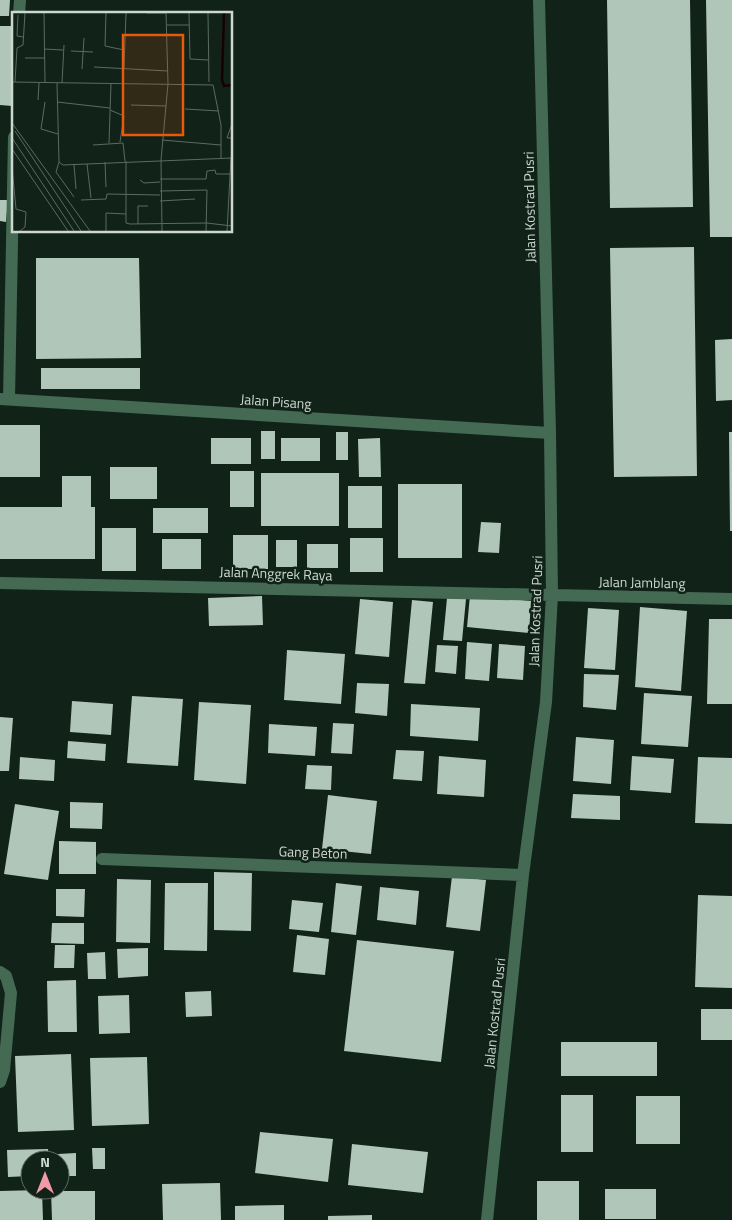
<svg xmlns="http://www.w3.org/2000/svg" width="732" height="1220" font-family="'Titillium Web',sans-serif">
  <rect width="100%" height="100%" fill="#112319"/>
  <!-- building -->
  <path fill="#b0c6b8" d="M0,0h10l-1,16h-9z
    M607,0h83l3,207 -83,1z
    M706,0h26v237h-22z
    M0,26h14l-2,80 -12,-1z
    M0,200h8l-2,22 -6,-1z
    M694,247l3,229 -83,1 -4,-229z
    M36,258h103l2,100 -105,1z
    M732,339v61l-16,1 -1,-61z
    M41,368h99v21h-99z
    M0,425h40v52h-40z
    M261,431h14v28h-14z
    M336,432h12v28h-12z
    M729,432h3v99h-2z
    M211,438h40v26h-40z
    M281,438h39v23h-39z
    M380,438l1,39h-22l-1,-38z
    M110,467h47v32h-47z
    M230,471h24v36h-24z
    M261,473h78v53h-78z
    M62,476h29v31h4v52h-95v-52h62z
    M398,484h64v74h-64z
    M348,486h34v42h-34z
    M153,508h55v25h-55z
    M481,522l20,1 -2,30 -21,-1z
    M102,528h34v43h-34z
    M233,535h35v34h-35z
    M350,538h33v34h-33z
    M162,539h39v30h-39z
    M276,540h21v27h-21z
    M307,544h31v24h-31z
    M470,595l61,6 -2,32 -62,-6z
    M262,596l1,29 -54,1 -1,-28z
    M447,598l19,1 -4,42 -19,-1z
    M360,599l33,3 -4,55 -34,-3z
    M412,600l21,2 -8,82 -21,-1z
    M640,607l47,4 -6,80 -46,-4z
    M588,608l31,2 -4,60 -31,-2z
    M709,619h23v85h-25z
    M467,642l25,2 -3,37 -24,-2z
    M499,644l26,2 -2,34 -26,-2z
    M437,645l21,1 -2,28 -21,-2z
    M287,650l58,4 -4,50 -57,-4z
    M584,674l35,1 -3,35 -33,-3z
    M357,683l32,1 -2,32 -32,-3z
    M644,693l48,3 -4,51 -47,-3z
    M132,696l51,3 -5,67 -51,-3z
    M72,701l41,3 -2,31 -41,-3z
    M199,702l52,3 -5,79 -52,-4z
    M411,704l69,4 -2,33 -68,-5z
    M0,717l13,1 -4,53h-9z
    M333,723l21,1 -2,30 -21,-1z
    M269,724l48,3 -2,29 -47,-3z
    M576,737l38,3 -3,44 -38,-3z
    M68,741l38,3 -1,17 -38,-3z
    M396,750l28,1 -2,30 -29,-2z
    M439,756l47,4 -2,37 -47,-3z
    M632,756l42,3 -3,34 -41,-3z
    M20,757l35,3 -1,21 -35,-2z
    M698,757l34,1v66l-37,-1z
    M307,765l25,1 -1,24 -26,-1z
    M573,794l47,2v24l-49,-2z
    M328,795l49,6 -6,53 -49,-5z
    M70,802l33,1 -1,26 -32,-1z
    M15,804l44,7 -11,69 -44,-6z
    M59,841l37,1v32h-37z
    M214,872l38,1 -1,58 -37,-1z
    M452,876l34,4 -6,51 -34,-4z
    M117,879l34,1 -1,63 -34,-1z
    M165,883h43l-1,68 -43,-1z
    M336,883l26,3 -6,49 -25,-3z
    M380,887l39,4 -3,34 -39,-5z
    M56,889h29l-1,28 -28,-1z
    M698,895l34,1v92l-37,-1z
    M292,900l31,3 -4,29 -30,-3z
    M52,923h32v21l-33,-1z
    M297,935l32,4 -4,36 -32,-3z
    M357,940l97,11 -13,111 -97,-11z
    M55,945h20l-1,23h-20z
    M148,948v28l-30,2 -1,-29z
    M105,952l1,27h-18l-1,-26z
    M76,980l1,52h-29l-1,-51z
    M211,991l1,25 -26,1 -1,-25z
    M129,995l1,38 -31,1 -1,-38z
    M701,1009h31v31h-31z
    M561,1042h96v34h-96z
    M71,1054l3,76 -56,2 -3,-76z
    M147,1057l2,67 -57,2 -2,-68z
    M561,1095h32v57h-32z
    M636,1096h44v48h-44z
    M260,1132l73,7 -5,43 -73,-9z
    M352,1144l76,8 -5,41 -75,-8z
    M92,1148h13v21h-12z
    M48,1149l1,11h-19v16l-22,1 -1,-27z
    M76,1153v23h-16v-16h-2v-6z
    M537,1181h42v39h-42z
    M220,1183l1,37h-58l-1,-36z
    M605,1189h51v30h-51z
    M42,1190l1,30h-43v-29z
    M51,1191h44v29h-43z
    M284,1205v15h-49v-14z
    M372,1215v5h-44v-4z"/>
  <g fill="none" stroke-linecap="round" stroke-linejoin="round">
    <!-- minor -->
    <path stroke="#456a54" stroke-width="12" d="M19,14l1,-14
      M0,399l550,34
      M9,399l5,-262
      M0,583l732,16
      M102,859l421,16
      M0,972l6,4 5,17 -7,77 -4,12
      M487,1220l36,-345 23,-173 6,-107 -2,-162 -11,-433"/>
  </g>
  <g text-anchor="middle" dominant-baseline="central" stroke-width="5" stroke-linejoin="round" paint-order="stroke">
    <!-- street labels -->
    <g font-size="14" fill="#ccd7d0" stroke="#112319">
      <text transform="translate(529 207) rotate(-91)">Jalan Kostrad Pusri</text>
      <text transform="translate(276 401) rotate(4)">Jalan Pisang</text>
      <text transform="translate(276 573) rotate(2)">Jalan Anggrek Raya</text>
      <text transform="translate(642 582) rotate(1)">Jalan Jamblang</text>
      <text transform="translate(535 611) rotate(-88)">Jalan Kostrad Pusri</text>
      <text transform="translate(313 852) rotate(2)">Gang Beton</text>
      <text transform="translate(494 1013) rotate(-84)">Jalan Kostrad Pusri</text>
    </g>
  </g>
  <!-- overview -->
  <g transform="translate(12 12)">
    <rect width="220" height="220" fill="#112319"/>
    <path fill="none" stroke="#160003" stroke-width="2.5" d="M212,1l-2,67 2,6 8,-1"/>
    <path fill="none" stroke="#5c6b62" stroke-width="1" d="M32,1l1,70M94,1l-1,33 19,4M135,1h19M177,1l1,46 18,1M196,1l1,69M6,3l-1,21 6,1M155,13h22M32,37l19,1M59,39l22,1M13,46h20M82,55l74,4M112,56l2,-55M70,57l2,-31M0,70l201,3 8,40v34M3,70l2,-34 6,-3 2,-32M45,71l2,79 -3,10 18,25M50,71l2,-38M26,88l1,-17M33,90l-4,27 17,5M45,90l53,6M119,93l35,1M173,97l34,2M98,98l14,6 -4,26M0,111l78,108M220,112l-5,14h5M3,119l66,100M0,126l62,93M150,128l59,5M97,131l2,-60M81,133l30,-2 2,18M0,137l56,82M114,149v53M47,150l4,3 169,-7M93,150l1,25M75,152l4,34M62,153l2,24M0,155l4,42 10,3 -1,15 -5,4M148,167h46l1,-8 8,-1 1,4h16M128,168l4,3 16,-1M148,179l47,-1 -1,41M94,187l1,-5 53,1M69,188l25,-1M148,189l35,-2M126,212v-18h10M94,219v-18l20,1v9l4,1 77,-1 25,3M150,219l-1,-71 7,-76 -2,-71M215,219l4,-73"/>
    <path fill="#e8590c" fill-opacity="0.15" stroke="#e8590c" stroke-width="2.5" d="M111,23h60v100h-60z"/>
    <rect width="220" height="220" fill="none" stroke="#ccd7d0" stroke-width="2.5"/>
  </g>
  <!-- north arrow -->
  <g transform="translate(45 1175)"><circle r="24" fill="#112319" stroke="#5c6b62"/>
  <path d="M0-4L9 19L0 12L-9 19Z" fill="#f39aa9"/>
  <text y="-8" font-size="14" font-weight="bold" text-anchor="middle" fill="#ccd7d0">N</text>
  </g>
</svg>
